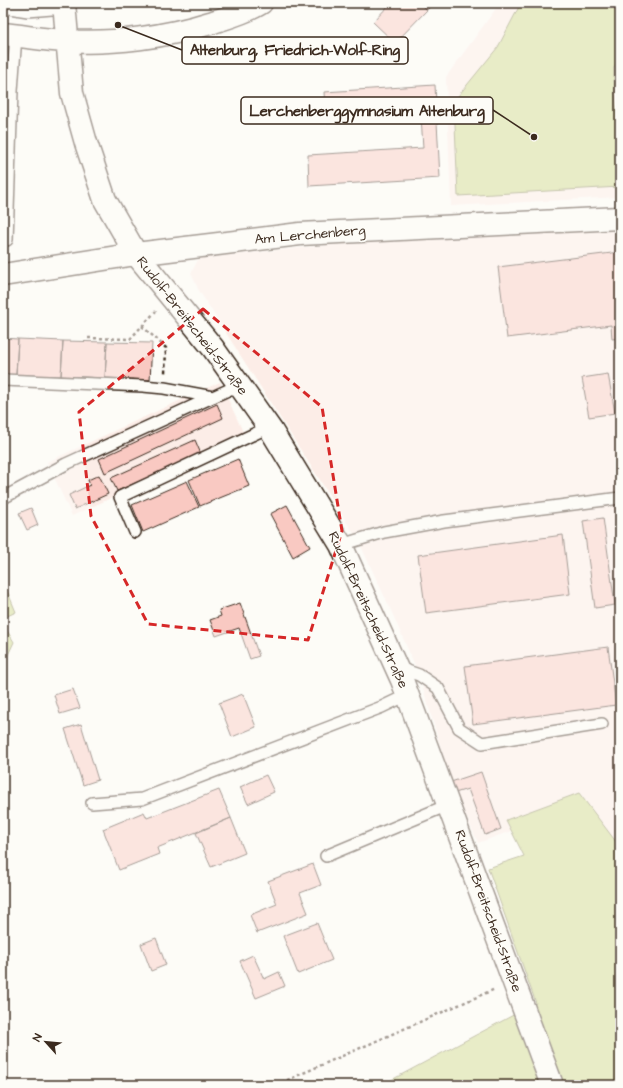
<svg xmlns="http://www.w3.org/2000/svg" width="623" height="1088" font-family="'Architects Daughter',sans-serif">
  <rect width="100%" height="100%" fill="#fdfcf7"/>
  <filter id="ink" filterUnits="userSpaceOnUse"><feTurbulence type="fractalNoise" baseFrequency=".025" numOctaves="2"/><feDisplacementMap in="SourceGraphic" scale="8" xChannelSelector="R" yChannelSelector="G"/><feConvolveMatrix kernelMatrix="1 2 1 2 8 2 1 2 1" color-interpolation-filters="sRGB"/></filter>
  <g filter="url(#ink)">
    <!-- built -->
    <path fill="#fcede7" d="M500,3h120v194l-169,9 -5,-129z
      M620,228v619l-41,-54 -73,27 5,11 -33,12 -27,-61 -32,-107 -30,-69 -31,-66 -160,-251 -7,-16 8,-15 167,-17z
      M220,382l25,54 -173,80 -25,-54z"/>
    <!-- green -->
    <path fill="#ced98c" stroke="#848255" d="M521,3h99v52l-6,13v12l6,78v29l-162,9 -4,-95 44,-54z
      M3,581l13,31 -13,6z
      M3,624l11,18 -7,15 -4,1z
      M579,793l41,54v238h-238l154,-82 -48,-135 36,-12 -18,-36z"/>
    <!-- building -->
    <path fill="#f9c9c2" stroke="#3b2a1e" d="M391,3h29l7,7 -32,33 -22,-21z
      M420,3h14l-7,7z
      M435,85l5,93 -131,8 -1,-31 115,-7 -2,-32 -95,6 -2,-30z
      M620,252v86l-8,1 -1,-14 -104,13 -9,-71z
      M3,338l15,1 -2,36 -13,-1z
      M18,339l45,2 -2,35 -45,-1z
      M63,341l44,1 -2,36 -44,-2z
      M107,342l45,1 -2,37 -45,-2z
      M608,374l7,39 -26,4 -7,-39z
      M217,404l6,14 -118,55 -6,-14z
      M195,440l6,14 -84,37 -6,-13z
      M238,459l11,27 -49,20 -11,-26z
      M99,475l9,19 -33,15 -6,-14 21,-10 -2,-5z
      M187,481l12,26 -56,25 -11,-27z
      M287,505l23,42 -17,10 -23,-43z
      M31,508l7,17 -11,5 -8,-17z
      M603,518l12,87 -20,3 -12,-87z
      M563,535l7,59 -144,19 -8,-58z
      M240,603l19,53 -9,3 -11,-31 -23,8 -6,-16 11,-4 -2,-6z
      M608,647l8,58 -143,19 -8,-58z
      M73,689l7,19 -20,6 -6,-19z
      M243,694l13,33 -24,10 -13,-34z
      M81,724l17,56 -15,5 -18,-56z
      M481,772l20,57 -16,6 -17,-46 -13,4 -4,-11z
      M266,775l8,17 -26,12 -8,-17z
      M219,790l12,28 -74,30 2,6 -40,16 -16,-41 41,-17 3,6z
      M231,818l14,35 -34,14 -15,-34z
      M313,864l8,21 -21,8 8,20 -51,20 -7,-18 27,-11 -9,-23z
      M317,923l15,37 -34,14 -15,-38z
      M156,938l10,27 -15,6 -10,-27z
      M253,955l11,24 15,-7 6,14 -29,12 -16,-37z"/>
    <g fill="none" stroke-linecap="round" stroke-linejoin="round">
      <!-- lane casing -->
      <g stroke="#3b2a1e" stroke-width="14">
        <path id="lane" d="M3,7l25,4 36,-3
          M7,240l5,-149 4,-56
          M3,380l140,6 21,2 49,9
          M3,498l63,-34 173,-79
          M135,532l-15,-35 149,-70
          M341,545l43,-13 60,-11 176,-23
          M396,667l23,8 19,13 21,40 23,15 120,-19
          M92,803l50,-4 240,-92 25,-12
          M326,856l122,-51"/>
      </g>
      <!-- street casing -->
      <g stroke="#3b2a1e" stroke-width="25">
        <path id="street" d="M64,3l8,90 14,50 19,57 31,54 77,94 58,82 70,115 61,135 150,405
          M3,34c21,2 42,6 63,7 47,3 100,-4 144,-18 18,-6 35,-10 51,-20
          M3,275l133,-21 164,-20 320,-16"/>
      </g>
      <!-- path -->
      <path stroke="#3b2a1e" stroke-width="2.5" stroke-dasharray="3 3" stroke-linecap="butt" d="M142,326l24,22 -1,25
        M88,338l42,1 26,-28
        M276,1085l219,-96"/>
      <!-- lane -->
      <use href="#lane" stroke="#fdfcf7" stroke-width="11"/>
      <!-- street -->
      <use href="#street" stroke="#fdfcf7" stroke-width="22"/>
    </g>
  </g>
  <!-- marked area -->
  <path d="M0 0H623V1088H0ZM203,309l119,98 20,124 -34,109 -160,-16 -57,-108 -12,-104z" fill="#fdfcf7" fill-opacity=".55" fill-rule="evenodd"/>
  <path fill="none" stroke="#d62828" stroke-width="3" stroke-dasharray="8 5" stroke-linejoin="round" d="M203,309l119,98 20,124 -34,109 -160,-16 -57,-108 -12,-104z"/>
  <g text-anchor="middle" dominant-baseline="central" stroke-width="3.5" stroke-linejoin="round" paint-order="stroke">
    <!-- street labels -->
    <g font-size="14" fill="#3b2a1e" stroke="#fdfcf7">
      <text transform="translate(310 235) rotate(-5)">Am Lerchenberg</text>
      <text transform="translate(192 326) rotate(52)">Rudolf-Breitscheid-Straße</text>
      <text transform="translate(368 610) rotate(65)">Rudolf-Breitscheid-Straße</text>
      <text transform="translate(488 911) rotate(70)">Rudolf-Breitscheid-Straße</text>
    </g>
  </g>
  <!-- callouts -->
  <path fill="none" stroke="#3b2a1e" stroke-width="1.5" d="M118 25L182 50M534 137L493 110"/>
  <g fill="#3b2a1e" stroke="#fdfcf7" stroke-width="1.5">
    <circle cx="118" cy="25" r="4"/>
    <circle cx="534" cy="137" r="4"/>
  </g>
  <g fill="#fdfcf7" stroke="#3b2a1e" stroke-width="1.5">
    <rect x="182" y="37" width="226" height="27" rx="4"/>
    <rect x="241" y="97" width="252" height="27" rx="4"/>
  </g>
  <g font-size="15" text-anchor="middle" font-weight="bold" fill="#3b2a1e">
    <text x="295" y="55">Altenburg, Friedrich-Wolf-Ring</text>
    <text x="367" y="116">Lerchenberggymnasium Altenburg</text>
  </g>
  <!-- margin -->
  <rect width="623" height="1088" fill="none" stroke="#fdfcf7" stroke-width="16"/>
  <rect x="8" y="8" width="607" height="1072" fill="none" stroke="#3b2a1e" stroke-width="1.5" filter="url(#ink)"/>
  <!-- north arrow -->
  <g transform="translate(46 1042) rotate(297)" stroke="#fdfcf7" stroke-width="3" paint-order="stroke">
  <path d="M0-3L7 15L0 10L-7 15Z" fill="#3b2a1e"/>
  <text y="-6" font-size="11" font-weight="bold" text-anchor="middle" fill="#3b2a1e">N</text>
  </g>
</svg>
